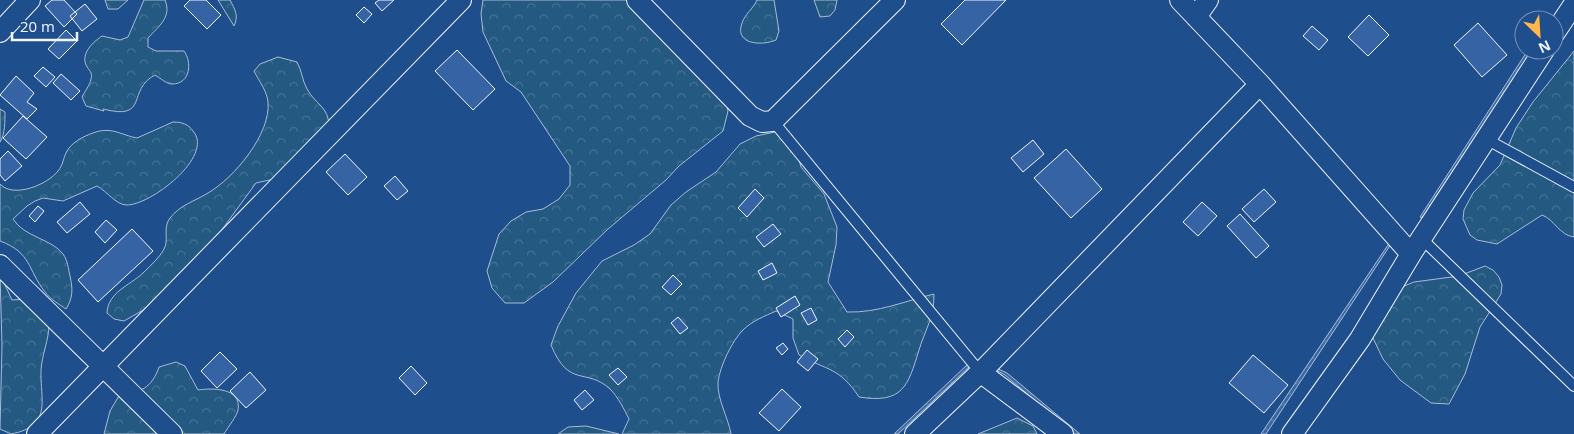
<svg xmlns="http://www.w3.org/2000/svg" width="1574" height="434" font-family="'Open Sans',sans-serif">
  <defs>
    <pattern id="forest-crowns" width="20" height="18" patternUnits="userSpaceOnUse" patternTransform="scale(1.25)"><rect width="20" height="18" fill="#245a82"/><path d="M2 6a3 3 0 1 1 6 0M12 15a3 3 0 1 1 6 0" fill="none" stroke="#447295"/></pattern>
    <pattern id="water-waves" width="16" height="10" patternUnits="userSpaceOnUse" patternTransform="scale(1.25)"><rect width="16" height="10" fill="#3b69a3"/><path d="M0 5q4-4 8 0t8 0" fill="none" stroke="#587fb1"/></pattern>
  </defs>
  <rect width="100%" height="100%" fill="#1f4e8c"/>
  <!-- forest -->
  <path fill="url(#forest-crowns)" stroke="#a8bbd7" d="M105,0h23l-10,9h-10z
    M144,0h21c7,17 -6,26 -17,38v9l8,4h28c8,11 7,33 -12,33 -5,0 -12,-6 -17,-9 -29,15 -5,46 -52,34l1,2 -18,-5 -4,-9c3,-6 8,-12 9,-18 2,-7 -2,-8 -5,-14 -5,-12 7,-23 16,-29l18,4 8,-3z
    M218,0h12c5,10 9,15 4,26z
    M483,0h149l92,95 4,16 -5,20 -44,35 -13,14 -58,49 -55,53 -29,21h-19l-13,-15 -5,-17 12,-37 12,-13 15,-9 17,-3 16,-10 11,-14v-19l-49,-74 -15,-11 -23,-49 -2,-18z
    M757,0h17l5,31 -3,9c-14,6 -42,5 -34,-17 3,-9 11,-14 15,-23z
    M814,0h23l-2,10 -5,6 -10,1z
    M1574,51v186c-15,-2 -19,-17 -32,-22l-45,29 -20,-4 -7,-5 -7,-16 1,-9 9,-17 27,-28 16,-37 17,-26z
    M278,57l19,5c5,9 5,18 10,27 8,15 22,18 22,37l-46,51 -27,6 -46,63 -58,59 -28,16 -10,-2 -7,-6c1,-21 22,-27 36,-40 7,-7 22,-20 23,-30 1,-9 -2,-17 4,-25 10,-13 25,-17 38,-25 26,-15 63,-59 60,-91 -1,-11 -9,-21 -14,-31l6,-7z
    M0,109l5,3c0,9 0,23 -5,30z
    M173,122c9,0 15,2 20,9 22,25 -43,75 -67,74 -11,-1 -18,-13 -29,-19l-34,15 -20,-3 -8,3 -8,5 -14,13c11,18 39,20 50,35 5,7 5,14 7,22 3,13 3,22 -4,33 -7,-5 -15,-9 -21,-17 -18,-23 -13,-39 -45,-51v-57c14,15 48,0 58,-13 5,-6 5,-12 8,-18 4,-10 18,-17 27,-20 18,-7 28,2 44,5z
    M775,132l17,3 9,32 23,27 13,33 -1,18 -8,37 19,30c31,1 58,-11 87,-18 0,25 -8,33 -15,56 -11,36 -16,54 -60,47 -20,-30 -31,-26 -60,-42l-6,-17v-19l-17,-8c-11,5 -24,10 -33,19 -11,11 -23,36 -25,52 -1,17 10,35 13,52h-109l7,-15c-5,-10 -11,-22 -19,-30 -24,-22 -41,0 -59,-44l7,-19 18,-33 26,-32 32,-16 16,-11 21,-29 15,-13 30,-20 24,-28 16,-8z
    M1485,266l8,4 6,7 3,8 -1,9 -21,33 -15,47 -16,30 -18,-1 -31,-23 -17,-21 -12,-25 26,-45 17,-7 45,-6z
    M0,274l12,26 18,-1 19,25c0,16 -7,30 -8,46 -1,30 12,56 -30,64l-11,-5 2,-83z
    M176,362l9,4 13,24c13,-2 44,-3 40,20 -1,6 -10,17 -14,24h-43l-16,-3 -9,3h-52l6,-23 10,-17c20,-1 32,-6 39,-27z
    M1017,418l16,8 4,8h-59z
    M586,426l33,8h-61l10,-7z"/>
  <!-- water -->
  <path fill="url(#water-waves)" stroke="#a8bbd7" d="M1528,50h4l-110,168 -2,-1z
    M1390,242l1,2 -125,190h-5z
    M979,360l28,13 73,61h-6l-69,-59 -11,-6 -23,-4 -73,69h-4l75,-71z"/>
  <!-- building -->
  <path fill="#3563a3" stroke="#f2f6ff" d="M52,0h12l13,14 -13,13 -19,-21z
    M190,0h16l15,15 -14,14 -23,-23z
    M379,0h15l-12,11 -7,-8z
    M965,0h41l-44,45 -21,-21z
    M85,4l12,15 -15,12 -12,-15z
    M364,7l8,7 -8,9 -8,-8z
    M1369,15l20,20 -21,21 -20,-19z
    M1478,23l29,32 -25,22 -28,-32z
    M1312,26l16,14 -9,10 -16,-14z
    M66,30l11,11 -18,18 -11,-10z
    M457,50l38,39 -22,21 -38,-39z
    M43,67l12,10 -9,10 -12,-11z
    M61,74l19,17 -9,9 -18,-17z
    M16,76l18,17 -7,9 10,7 -10,10 -27,-24z
    M23,116l24,21 -21,22 -23,-21z
    M1033,140l11,14 -21,18 -12,-14z
    M1066,149l36,40 -31,29 -37,-40z
    M8,151l14,15 -17,15 -5,-6v-16z
    M345,154l22,23 -19,18 -22,-23z
    M395,176l13,15 -11,9 -13,-14z
    M755,189l9,9 -17,19 -9,-9z
    M1264,189l12,13 -22,20 -12,-13z
    M80,202l10,12 -23,19 -10,-11z
    M1202,202l15,14 -19,20 -15,-14z
    M38,206l6,5 -9,11 -6,-6z
    M1240,214l29,32 -13,12 -29,-32z
    M106,220l11,10 -12,13 -10,-11z
    M773,224l8,10 -17,13 -8,-10z
    M132,229l21,22 -55,51 -20,-22z
    M772,263l5,10 -14,7 -5,-9z
    M673,275l9,9 -11,11 -9,-8z
    M795,296l5,9 -19,12 -5,-9z
    M811,308l6,12 -9,5 -7,-12z
    M678,317l10,11 -8,6 -9,-11z
    M847,330l7,7 -9,10 -7,-8z
    M783,343l5,6 -6,6 -6,-7z
    M807,350l11,9 -10,12 -11,-9z
    M220,352l17,17 -20,19 -16,-17z
    M1253,355l35,30 -24,28 -35,-30z
    M411,366l16,17 -12,12 -16,-17z
    M618,368l9,9 -9,8 -9,-10z
    M250,372l16,18 -20,18 -16,-17z
    M782,389l19,18 -22,24 -20,-18z
    M585,390l9,10 -12,10 -8,-10z"/>
  <g fill="none" stroke-linecap="round" stroke-linejoin="round">
    <!-- lane casing -->
    <g stroke="#f2f6ff" stroke-width="12">
      <path id="lane" d="M773,121l207,251
        M1486,139l88,48
        M1421,238l153,148"/>
    </g>
    <!-- street casing -->
    <g stroke="#f2f6ff" stroke-width="22">
      <path id="street" d="M637,0l113,116 12,6 11,-1 122,-121
        M1180,0l80,84 151,170
        M1196,17l12,-17
        M0,32l30,-32
        M1554,34l20,-30
        M0,265l172,169
        M980,372l83,62
        M37,434l424,-434
        M915,434l72,-68 273,-282
        M1292,434l68,-95 51,-85 133,-204"/>
    </g>
    <!-- lane -->
    <use href="#lane" stroke="#1f4e8c" stroke-width="10"/>
    <!-- street -->
    <use href="#street" stroke="#1f4e8c" stroke-width="20"/>
  </g>
  <!-- north arrow -->
  <g transform="translate(1539 35) rotate(155)"><circle r="24" fill="#1f4e8c" stroke="#7391ba"/>
  <path d="M0-4L9 19L0 12L-9 19Z" fill="#ffb74d"/>
  <text y="-8" font-size="14" font-weight="bold" text-anchor="middle" fill="#f2f6ff">N</text>
  </g>
  <!-- scale -->
  <path d="M12 32v8h65v-8" fill="none" stroke="#f2f6ff" stroke-width="2.5"/>
  <text x="20" y="32" font-size="15" fill="#f2f6ff" stroke="#1f4e8c" stroke-width="4" paint-order="stroke">20 m</text>
</svg>
